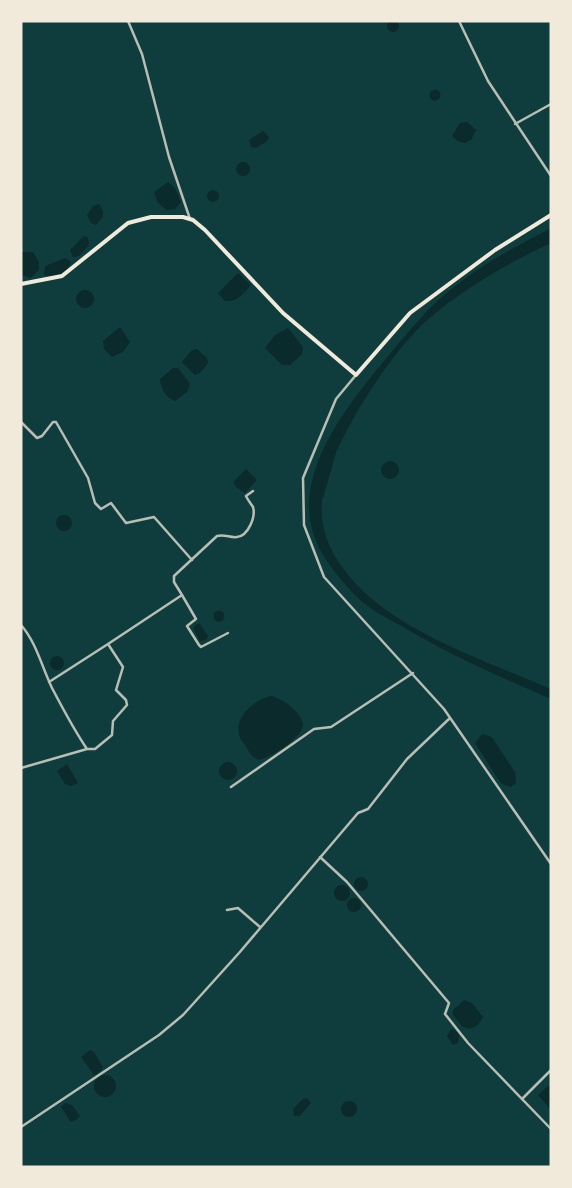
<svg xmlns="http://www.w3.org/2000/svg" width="572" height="1188" font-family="'Roboto Condensed',sans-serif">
  <rect width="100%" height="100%" fill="#0f3d3e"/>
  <!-- water -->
  <path fill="#0a2a2b" d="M387 26a6 6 0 1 1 12 0a6 6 0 1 1-12 0Z
    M429.5 95a5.5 5.5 0 1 1 11 0a5.5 5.5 0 1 1-11 0Z
    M467,122l9,8 -5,10 -6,3 -7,-2 -6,-5 8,-13z
    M263,131l6,6 -3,5 -10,6 -5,-1 -2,-7z
    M236 169a7 7 0 1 1 14 0a7 7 0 1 1-14 0Z
    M168,182l7,6 6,14 -6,7 -8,1 -9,-7 -4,-11z
    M207 196a6 6 0 1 1 12 0a6 6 0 1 1-12 0Z
    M99,204l4,7v6l-7,8 -5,-2 -4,-8 6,-9z
    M551,228v15c-45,21 -88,46 -125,78 -26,24 -51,61 -69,91 -37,66 -58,115 4,177 46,46 130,74 190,100v10c-50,-22 -100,-43 -146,-71 -17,-10 -36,-18 -50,-33 -16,-17 -36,-40 -42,-63 -19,-64 39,-132 76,-177 20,-24 40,-49 65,-68 30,-24 63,-41 97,-59z
    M84,236l4,1 1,8 -10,11 -6,1 -3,-7z
    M21,252h12l6,10v8l-8,8 -10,-3z
    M65,258l6,4c-4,12 -16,16 -27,13l1,-9z
    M238,273l13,12c-8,9 -13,17 -26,16l-7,-8z
    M76 299a9 9 0 1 1 18 0a9 9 0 1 1-18 0Z
    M120,327l10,15 -7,10 -11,5 -8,-8 -1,-8z
    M288,328l15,19 -1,7 -12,11h-8l-17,-17 10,-13z
    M197,349l10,9 1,5 -8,10 -5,2 -13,-13 10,-12z
    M173,368h5l12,16 -3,8 -12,9c-10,-4 -14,-12 -15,-22z
    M381 470a9 9 0 1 1 18 0a9 9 0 1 1-18 0Z
    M246,469l11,11 -12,13 -9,-6 -3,-5z
    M56 523a8 8 0 1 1 16 0a8 8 0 1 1-16 0Z
    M213.5 616a5.5 5.5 0 1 1 11 0a5.5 5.5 0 1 1-11 0Z
    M197,624h3l8,12 -2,4 -6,1 -7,-13z
    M50 663a7 7 0 1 1 14 0a7 7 0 1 1-14 0Z
    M271,696c11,2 30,16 32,28 2,12 -34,35 -45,36 -7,-4 -9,-8 -13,-15 -2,-3 -5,-6 -6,-10 -5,-19 17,-36 32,-39z
    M482,734l8,2 3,3 22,33 1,11 -5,4 -9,-3 -4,-5 -23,-36z
    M219 771a9 9 0 1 1 18 0a9 9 0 1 1-18 0Z
    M67,764l11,19 -7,3 -6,-2 -8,-13z
    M354 884a7 7 0 1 1 14 0a7 7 0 1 1-14 0Z
    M334 893a8 8 0 1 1 16 0a8 8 0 1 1-16 0Z
    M347 905a7 7 0 1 1 14 0a7 7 0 1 1-14 0Z
    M464,1000l8,3 11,14 -5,8 -8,4 -7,-2 -10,-12v-5z
    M451,1029l4,1 4,5 -1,8 -5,2 -6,-9z
    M90,1050l4,2 9,15 -3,5 -6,3 -13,-18z
    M94 1086a11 11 0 1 1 22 0a11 11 0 1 1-22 0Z
    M548,1086h3v24l-13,-15z
    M307,1098l4,5 -11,13h-6l-1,-7 10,-10z
    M341 1109a8 8 0 1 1 16 0a8 8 0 1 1-16 0Z
    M65,1103l7,2 8,11 -4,4 -5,2 -10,-15z"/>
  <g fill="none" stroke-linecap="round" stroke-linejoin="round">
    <!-- canal -->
    <path stroke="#0a2a2b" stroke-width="5" d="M321,496l12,-42"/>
    <!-- minor -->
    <path stroke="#b8beb3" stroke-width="2.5" d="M128,21l14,33 27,103 21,62
      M459,21l29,60 63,95
      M515,124l36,-20
      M356,375l-20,24 -33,79 1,47 20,52 120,132 107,155
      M21,422l16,16 5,-2 11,-14h3l32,56 7,25 6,6 10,-6 15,20 28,-6 38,43
      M182,595l-8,-13v-6l43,-40c8,-2 13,2 20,1 11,-1 19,-20 16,-30 -2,-3 -5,-7 -7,-11l7,-5
      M21,625c15,17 21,42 31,63 11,21 22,42 35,61h8l17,-14 1,-14 14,-16 -1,-5 -10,-10 7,-23 -15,-23 74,-49 14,24 -9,7 12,19 2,2 27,-14
      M49,682l59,-38
      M21,768l66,-19
      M231,787l83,-58 17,-2 82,-54
      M320,857l27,25 102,121 -4,11 23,29 83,86
      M227,910l11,-2 22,19
      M522,1099l29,-29
      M21,1127l138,-92 24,-20 56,-62 119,-140 10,-4 39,-50 43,-41"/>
    <!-- secondary -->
    <path stroke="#f1e9da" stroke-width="4" d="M21,284l41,-8 66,-53 23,-6h32l10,3 12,10 78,83 73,62 54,-62 85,-63 56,-35"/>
  </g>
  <!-- border -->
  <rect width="572" height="1188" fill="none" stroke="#f1e9da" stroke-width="45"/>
</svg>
